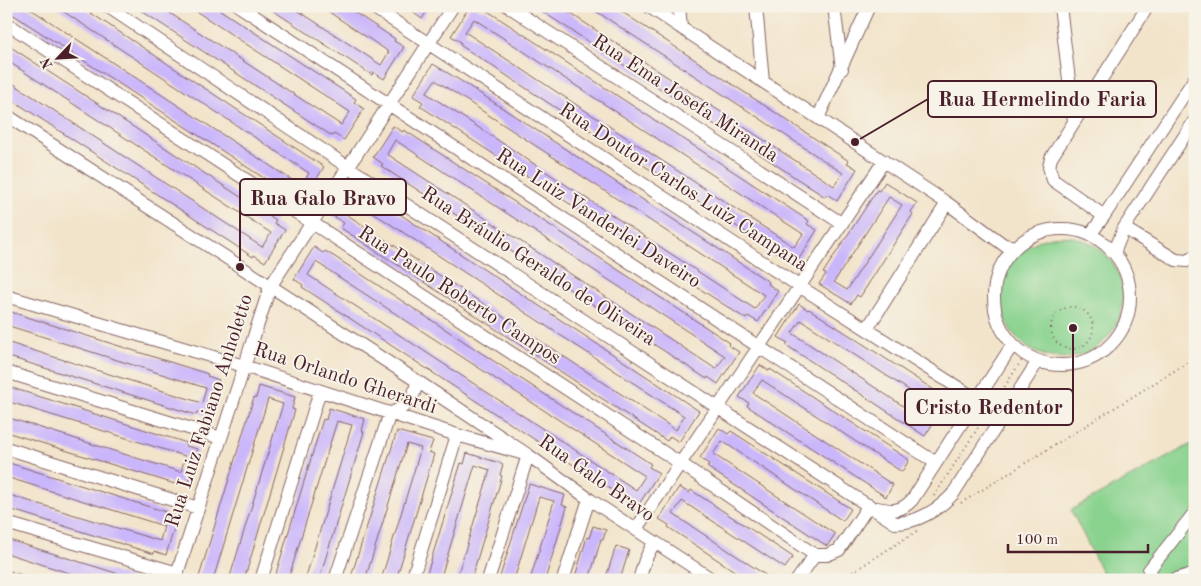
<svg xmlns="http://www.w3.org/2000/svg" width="1201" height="586" font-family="'Old Standard TT',serif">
  <rect width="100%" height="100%" fill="#f7f3e8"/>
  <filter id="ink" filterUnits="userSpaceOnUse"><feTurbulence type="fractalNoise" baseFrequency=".02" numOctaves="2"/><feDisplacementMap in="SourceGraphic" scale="10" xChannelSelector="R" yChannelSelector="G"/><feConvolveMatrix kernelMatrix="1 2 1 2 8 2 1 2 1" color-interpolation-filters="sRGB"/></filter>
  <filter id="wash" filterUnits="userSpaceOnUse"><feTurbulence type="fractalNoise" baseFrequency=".0096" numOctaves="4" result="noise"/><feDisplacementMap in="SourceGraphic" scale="20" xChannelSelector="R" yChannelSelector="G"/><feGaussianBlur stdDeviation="1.12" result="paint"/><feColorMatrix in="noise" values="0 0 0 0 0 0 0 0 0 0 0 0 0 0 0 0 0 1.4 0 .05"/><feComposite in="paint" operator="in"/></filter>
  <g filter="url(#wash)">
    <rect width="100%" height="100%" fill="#f2e4ca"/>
    <!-- green -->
    <path fill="#8ad38f" stroke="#6a795d" d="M1001 297a61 61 0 1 1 122 0a61 61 0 1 1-122 0Z
      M1195,442v138h-89l-35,-70z"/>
    <g id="blocks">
      <!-- building -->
      <path fill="#cab6fb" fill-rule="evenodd" d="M6,6h20l275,180 8,-13 -254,-167h25l244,161 -20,32 -9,-6 -2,4 -287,-187z
        M134,6h25l182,119 9,-13 -162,-106h26l142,93 -2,3 10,7 -20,31 -10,-6 -2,2z
        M266,6h25l90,59 8,-13 -69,-46h25l50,33 -1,2 10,6 -20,32 -11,-7 -1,3z
        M404,6h26l-8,13z
        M470,6h5l7,5 1,-3 326,213 -2,3 10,6 -20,32 -10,-6 -2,2 -325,-213 1,-3 -10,-6zM474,19l329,215 -9,13 -329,-215z
        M534,6h25l275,180 9,-13 -255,-167h25l236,155 -2,2 10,6 -20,32 -10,-7 -2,3z
        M6,44l270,176 -2,3 11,7 -20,32 -11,-7 -1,2 -247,-161v-17l256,168 9,-14 -265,-173z
        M433,64l28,17 308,201 -1,2 10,7 -20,31 -10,-6 -2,3 -326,-213 3,-4 -10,-6zM435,80l329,215 -9,14 -329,-216z
        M393,126l10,6 1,-2 11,7 315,206 -2,2 11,7 -21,32 -10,-7 -1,2 -326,-213 2,-2 -10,-7zM395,140l330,216 -9,13 -329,-215z
        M885,182l32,21 -6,9 2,2 -53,83 -3,-2 -6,9 -32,-20 7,-10 -3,-1 9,-14 45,-69 2,1zM889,197l13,8 -55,85 -13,-8z
        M354,184l345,227 -20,31 -9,-6 -3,5 -326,-213 3,-5 -11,-7zM355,201l329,215 -8,14 -330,-216z
        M314,247l9,6 2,-2 10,6 316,207 -2,3 10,6 -20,31 -10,-6 -2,2 -325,-213 1,-2 -9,-6zM316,262l329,214 -9,14 -328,-215z
        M799,304l9,6 1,-1 139,90 -7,12 -140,-91 -9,13 140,92 -7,11 -139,-91 2,-2 -10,-6z
        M8,311l200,63 -1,2 12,4 -11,36 -11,-4 -1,3 -190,-59v-14l196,61 4,-15 -200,-63z
        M760,365l9,6 1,-2 139,91 -7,12 -140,-92 -9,13 140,92 -7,12 -139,-91 2,-3 -10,-6z
        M6,386l181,57 -1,3 12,3 -11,36 -11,-3 -1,2 -169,-52v-15l175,55 4,-16 -179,-55z
        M259,386l36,11 -3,12 3,1 -51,170h-15l54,-176 -15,-5 -55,181h-6l-8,-3 55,-180 2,1z
        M329,408l36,11 -3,12 2,1 -45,148h-14l47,-155 -15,-4 -49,159h-14l49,-161 3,1z
        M719,428l9,6 3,-3 120,78 -8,12 -121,-80 -9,13 122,80 -8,12 -120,-79 2,-3 -9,-6z
        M397,431l36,10 -4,11 5,2 -38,126h-15l40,-132 -14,-4 -42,136h-15z
        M467,453l36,11 -3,11 2,1 -31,104h-15l34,-110 -15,-5 -35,115h-15l36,-117 3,1z
        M6,462l160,50 -1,3 12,4 -11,36 -12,-4v3l-148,-46v-14l154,47 4,-15 -158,-49z
        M529,484l36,11 -3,10 5,2 -22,73h-15l24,-79 -15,-4 -25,83h-15z
        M679,487l10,6 2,-3 102,67 -8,11 -103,-67 -9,13 100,66h-25l-80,-53 1,-2 -10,-6z
        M593,526l13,4 -3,10 -2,-1 -12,41h-15l13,-43 2,1z
        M6,539l126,39v2h-41l-85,-27z
        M616,546l13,4 -9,30h-15z
        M6,570l26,8v2h-26z"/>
    </g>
  </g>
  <g filter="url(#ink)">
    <use href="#blocks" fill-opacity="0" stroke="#856463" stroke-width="1"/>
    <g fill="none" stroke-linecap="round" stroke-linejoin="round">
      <!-- minor casing -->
      <g stroke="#856463" stroke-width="14">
        <path id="minor" d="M107,6l241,161 547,356c22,0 43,-13 58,-29l85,-133
          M239,6l697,457
          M371,6l428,280 177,113
          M508,6l333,217
          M648,6l299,197 57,42 12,2
          M679,6l2,22
          M756,6l7,76
          M834,6l8,63
          M1060,6l14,115
          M6,23l674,440 135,92
          M6,115l411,266 111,74 61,44 124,81
          M818,118l51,-112
          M1104,216l-51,-36 -4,-13 2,-9 97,-152
          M1124,228l52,32 11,1 8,-5
          M994 297a68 68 0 1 1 136 0a68 68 0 1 1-136 0Z
          M1090,235l14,-19 91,-138
          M1114,253l10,-25 71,-108
          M6,296l238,70 213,69 71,20 -40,125
          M867,329l80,-126
          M6,372l215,66
          M6,448l192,60
          M877,508c15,3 24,4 35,-8l101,-156
          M6,523l172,50
          M636,529l248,-368
          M175,580l95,-293 183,-281
          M261,580l59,-189
          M335,580l55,-167c17,-5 25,-15 27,-32
          M412,580l45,-145
          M563,580l26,-81
          M639,580l6,-20 9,-18
          M797,580l18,-25h12l12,-5 30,-45
          M1154,580l-5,-10 46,-58
          M1173,580l16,-5 1,5"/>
      </g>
      <!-- path -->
      <path stroke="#856463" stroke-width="2" stroke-dasharray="1 4" stroke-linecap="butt" d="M1051 328a21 21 0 1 1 42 0a21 21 0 1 1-42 0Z
        M934,496l91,-141
        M961,503l234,-145
        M840,580l77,-49"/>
      <!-- minor -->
      <use href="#minor" stroke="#fff" stroke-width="12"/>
    </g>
  </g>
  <g text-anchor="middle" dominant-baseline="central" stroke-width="4" stroke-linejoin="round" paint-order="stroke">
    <!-- street labels -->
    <g font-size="20" fill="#4a1f2b" stroke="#f7f3e8">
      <text transform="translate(685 99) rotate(33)">Rua Ema Josefa Miranda</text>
      <text transform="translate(683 188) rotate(33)">Rua Doutor Carlos Luiz Campana</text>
      <text transform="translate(598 219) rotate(33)">Rua Luiz Vanderlei Daveiro</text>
      <text transform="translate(538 267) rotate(33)">Rua Bráulio Geraldo de Oliveira</text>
      <text transform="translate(459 296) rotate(33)">Rua Paulo Roberto Campos</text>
      <text transform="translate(345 379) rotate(18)">Rua Orlando Gherardi</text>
      <text transform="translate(210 411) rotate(-72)">Rua Luiz Fabiano Anholetto</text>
      <text transform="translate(596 479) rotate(35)">Rua Galo Bravo</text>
    </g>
  </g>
  <!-- callouts -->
  <path fill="none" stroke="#4a1f2b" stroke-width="2" d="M855 142L928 99M240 267L240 197M1073 328L1073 407"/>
  <g fill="#4a1f2b" stroke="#f7f3e8" stroke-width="2">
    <circle cx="855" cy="142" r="5"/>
    <circle cx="240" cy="267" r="5"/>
    <circle cx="1073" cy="328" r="5"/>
  </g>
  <g fill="#f7f3e8" stroke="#4a1f2b" stroke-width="2">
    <rect x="928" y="81" width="228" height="36" rx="5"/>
    <rect x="240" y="179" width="166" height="36" rx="5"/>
    <rect x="905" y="389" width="168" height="36" rx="5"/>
  </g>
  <g font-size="21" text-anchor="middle" font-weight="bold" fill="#4a1f2b">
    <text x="1042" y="106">Rua Hermelindo Faria</text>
    <text x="323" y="205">Rua Galo Bravo</text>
    <text x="989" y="414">Cristo Redentor</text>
  </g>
  <!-- margin -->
  <rect width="1201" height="586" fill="none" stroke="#f7f3e8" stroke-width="25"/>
  <!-- north arrow -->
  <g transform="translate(58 58) rotate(245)" stroke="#f7f3e8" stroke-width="4" paint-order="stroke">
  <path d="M0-4L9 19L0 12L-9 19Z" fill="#4a1f2b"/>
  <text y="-8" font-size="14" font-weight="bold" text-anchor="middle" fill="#4a1f2b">N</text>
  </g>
  <!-- scale -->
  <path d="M1008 544v8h140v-8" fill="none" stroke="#4a1f2b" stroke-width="2.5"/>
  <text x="1016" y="544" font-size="15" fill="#4a1f2b" stroke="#f7f3e8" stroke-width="4" paint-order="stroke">100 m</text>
</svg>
